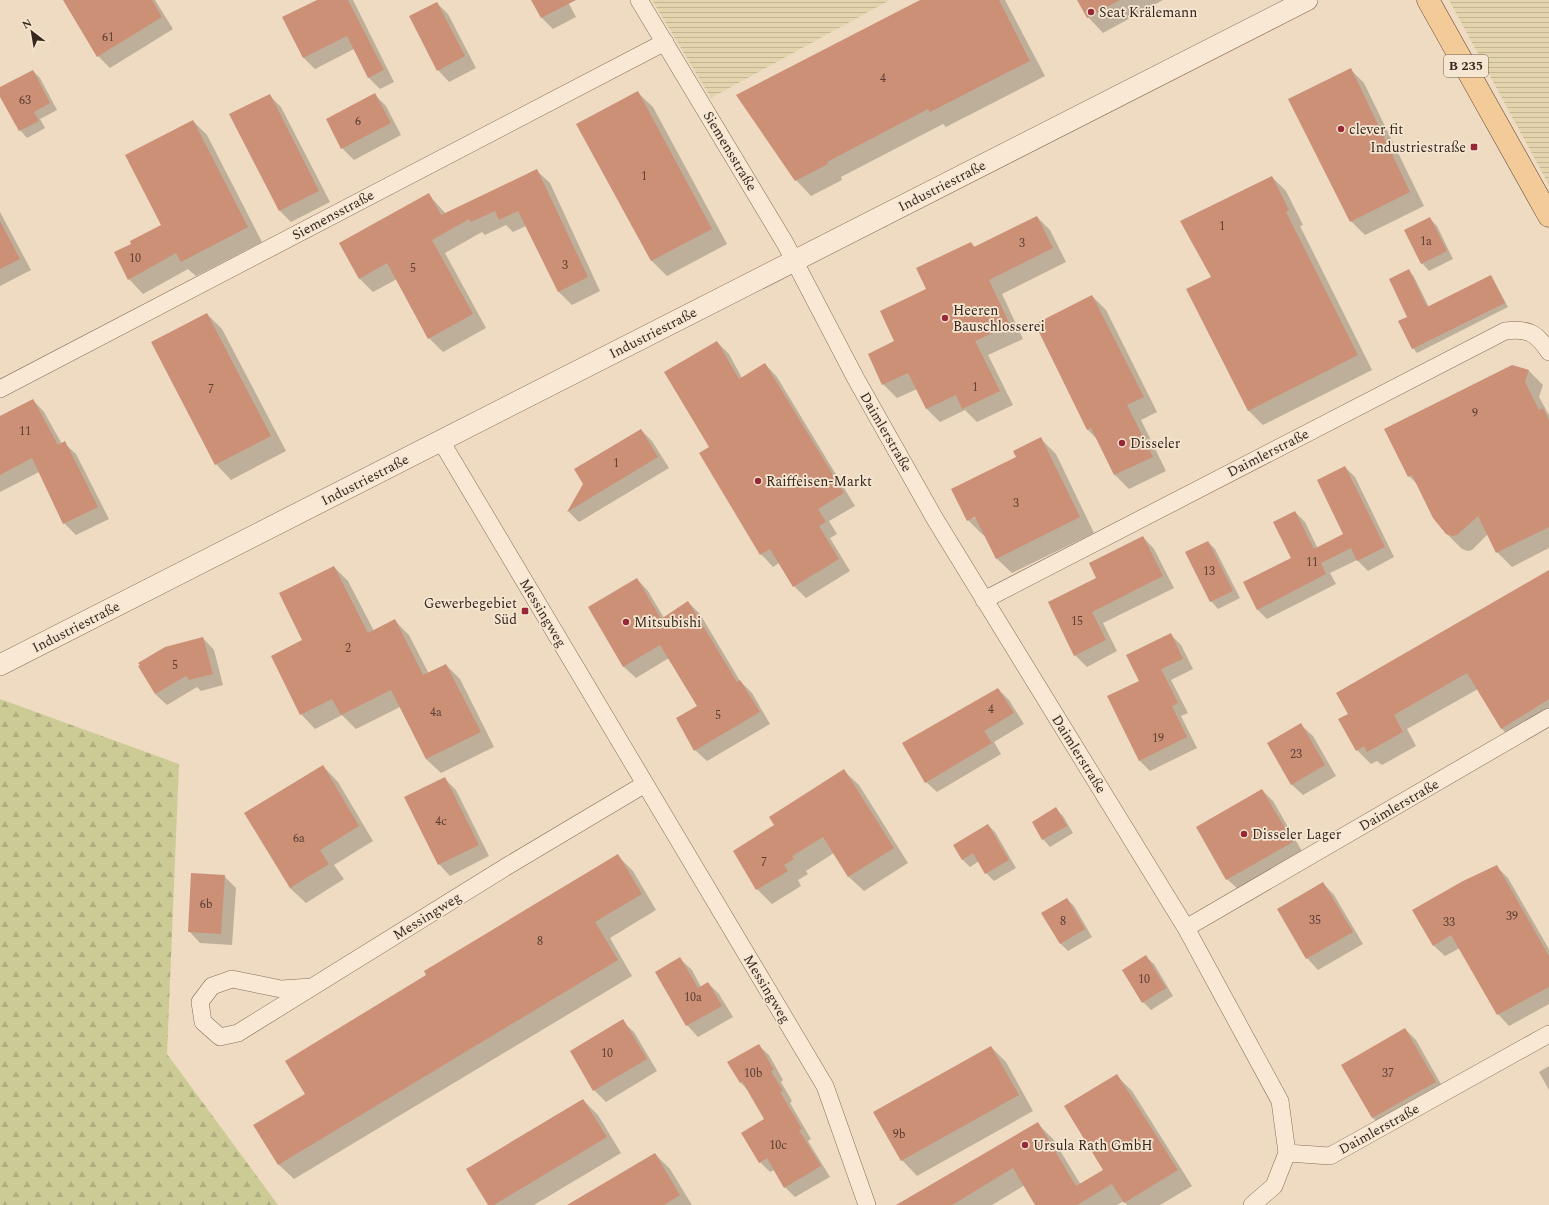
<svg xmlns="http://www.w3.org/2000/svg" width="1549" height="1205" font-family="Spectral,serif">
  <defs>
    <pattern id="farmland-rules" width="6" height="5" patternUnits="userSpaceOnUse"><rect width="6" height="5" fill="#e4d4ae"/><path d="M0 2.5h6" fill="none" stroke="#c4b695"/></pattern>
    <pattern id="forest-firs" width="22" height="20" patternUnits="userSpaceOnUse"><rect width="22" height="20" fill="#cccb95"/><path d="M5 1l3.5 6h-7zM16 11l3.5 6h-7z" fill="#b0ae80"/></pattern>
  </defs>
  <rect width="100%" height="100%" fill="#eedbc1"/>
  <!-- farmland -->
  <path fill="url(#farmland-rules)" d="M652,0h238l-179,98z
    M1449,0h100v185z"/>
  <!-- forest -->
  <path fill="url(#forest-firs)" d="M0,699l179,65 -12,290 111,151h-278z"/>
  <!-- shadow -->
  <path fill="#0003" fill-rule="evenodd" d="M71,0h84l18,29 -63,39 -12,-12z
    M319,0h34l41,82 -14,7 -11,-11 -15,-29 -39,20 -11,-11 -20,-40z
    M532,0h35l9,17 -23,12 -11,-11z
    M922,0h83l40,76 -99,51 -3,-3 -102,53 1,3 -31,16 -15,-16z
    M1078,0h85l-60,33 -15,-16z
    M437,3l11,11 28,54 -27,14 -11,-12z
    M1350,69l14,14 60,123 -59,29 -14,-14z
    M33,71l7,7 17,32 -17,9 5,9 -18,10 -7,-8 -20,-36v-6z
    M637,92l16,15 74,137 -60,32 -15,-15 -74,-137z
    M269,95l12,12 49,95 -39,20 -11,-11z
    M375,95l11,11 15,29 -47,25 -12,-12z
    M193,121l14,14 55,107 -66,34 -8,-7 -45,25 -14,-15 3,-35 31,-19z
    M536,170l14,13 50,108 -28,14 -13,-13 -33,-66 -13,6 -7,-7 -21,10 -3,-3 -37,21 41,75 -43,24 -14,-14 -32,-59 -24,13 -14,-14 70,-83 17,19z
    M1272,177l14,14 17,34 -3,1 72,144 -109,55 -15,-15 -36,-133z
    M0,212l31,58 -31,16z
    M1037,217l13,13 16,32 -64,32 21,45 -35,16 25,50 -36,17 -12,-12 -25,12 -13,-13 -10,-20 -20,9 -14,-14 -14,-30 27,-12 32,-52 43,-47 4,4z
    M1429,218l8,8 16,33 -24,12 -7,-8z
    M1408,271l5,4 16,32 61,-31 4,5 14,26 -91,46 -4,-5 -5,-31z
    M1092,296l14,14 51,102 -16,8 25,51 -37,18 -14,-14 -18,-36 -9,-9 -52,-106z
    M207,314l15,15 64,122 -55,29 -15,-16z
    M717,342l12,12 13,24 23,-14 12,13 78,129 -26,15 8,13 -7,4 20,33 -44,27 -12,-12 -15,-23 -6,4 -12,-13 -51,-107z
    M1528,370l15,15 -4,12 10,18v133l-37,19 -15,-15 -9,-18 -16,16 -4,1 -6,-2 -15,-15 -29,-49 -9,-9z
    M33,400l11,12 18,32 2,-1 12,11 33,65 -33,16 -12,-12 -25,-51 -39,20v-75z
    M641,430l11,11 17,27 -90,54 -11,-11 16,-27z
    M1041,439l15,15 38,79 -82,40 -16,-15 -11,-24 -2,1 -15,-15 49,-62zM980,516l-8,3v-2z
    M1345,467l10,10 39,80 -26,14 -11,-11 -27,13 6,11 -69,35 -10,-10 35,-51 3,-46 10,10 13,27 26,-15z
    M1143,537l11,12 20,39 -71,35 14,28 -30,16 -12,-12 23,-77z
    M1208,542l7,7 25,49 -22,11 -7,-8z
    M334,567l14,14 26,50 21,-10 14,14 20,39 17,-9 14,14 34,68 -53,26 -15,-14 -26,-52 -44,22 -14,-14 -27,14 -14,-15 2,-74z
    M1549,571v151l-34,20 -14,-14 -23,-39 -71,40 9,17 -34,19 -5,-4 -6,3 -14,-14 -17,-30z
    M637,579l11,12 16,27 24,-16 12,12 40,67 12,12 18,31 -63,37 -12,-11 3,-44 -29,-48 -33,20 -12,-11 -35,-59z
    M1170,634l11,11 12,24 -22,11 17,33 -7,3 16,32 -47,23 -10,-10 -31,-65 31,-15z
    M203,638l11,12 9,35 -22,6 -4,-4 -30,18 -12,-11z
    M998,689l11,11 15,24 -30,18 7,12 -64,38 -11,-10 -23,-38z
    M1301,725l12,11 23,40 -33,19 -12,-11z
    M323,766l15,16 35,59 -39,24 10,14 -38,24 -16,-15 -45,-75z
    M844,771l15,14 49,78 -44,28 -15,-14 -15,-24 -28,18 2,3 -10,6 3,6 -29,18 -15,-15 19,-63z
    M444,778l12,12 33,66 -39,20 -11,-12z
    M1262,790l11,11 30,52 -64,37 -12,-11z
    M1056,809l7,7 10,17 -23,14 -7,-8z
    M988,825l7,7 21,36 -22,13 -8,-8 -7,-12 -9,6 -7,-7 -8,-15z
    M618,856l15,15 23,39 -46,28 22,38 -338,203 -16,-15 149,-188z
    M1496,866l12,12 41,71v55l-40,22 -11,-12 -38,-66 -15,8 -12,-11z
    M224,876l12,12 -4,57 -32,-2 -11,-12z
    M1323,883l11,12 29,49 -45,26 -11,-12z
    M1067,899l7,7 18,31 -24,14 -8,-8z
    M1146,957l8,7 19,32 -22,14 -8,-8z
    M680,959l12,11 9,17 7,-4 11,11 14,23 -35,20 -11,-12z
    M622,1021l12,11 23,39 -51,31 -12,-12z
    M1405,1029l11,11 30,53 -62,36 -11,-11 -31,-53z
    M758,1045l11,10 14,25 -2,2 11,19 -2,2 21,36 -3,2 22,36 -35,20 -10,-10 -11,-17 -4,2 -10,-10 6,-43 -17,-28 -9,-9z
    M991,1047l15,15 27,49 -116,65 -15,-16z
    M1549,1066v24l-10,-18z
    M1117,1076l15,15 60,95 -32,19h-33l-3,-4 -7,4h-81l-11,-20 -33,20h-83l129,-81 15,15 28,46 23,-14z
    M583,1100l15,15 23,38 -87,52h-45z
    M655,1154l15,15 22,36h-123z"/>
  <!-- building -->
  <path fill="#cc9077" d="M63,0h89l10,17 -65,40z
    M317,0h31l36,70 -16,8 -21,-42 -44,22 -21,-41z
    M531,0h45l-35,18z
    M920,0h79l31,61 -100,51 -2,-3 -101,53 1,2 -33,17 -59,-86z
    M1077,0h43l-33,18z
    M437,2l28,54 -28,15 -28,-55z
    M1351,68l59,124 -60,30 -62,-123z
    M33,70l17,33 -16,9 5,9 -20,10 -19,-34v-10z
    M638,91l74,138 -61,32 -75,-137z
    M375,93l16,30 -50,26 -15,-30z
    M270,94l49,97 -40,20 -50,-97z
    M193,120l55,107 -67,35 -5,-9 -48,27 -14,-28 17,-8 -1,-3 31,-16 -36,-70z
    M537,169l51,108 -30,15 -40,-81 -19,9 -4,-9 -24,11 -2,-3 -37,21 41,74 -45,25 -41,-76 -28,16 -20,-36 90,-50 12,22z
    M1272,176l17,34 -3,2 72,143 -110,56 -62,-122 25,-12 -31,-56z
    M1037,216l16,32 -64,32 21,45 -35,16 25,50 -38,18 -6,-14 -30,14 -18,-36 -26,12 -14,-31 26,-13 -14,-30 46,-22 -10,-21 55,-26 3,5z
    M1430,217l17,34 -26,13 -17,-34z
    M0,221l20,38 -20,10z
    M1409,269l18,38 64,-32 14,28 -93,46 -14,-28 9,-4 -18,-38z
    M1092,295l52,102 -17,8 26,52 -39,18 -23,-47 -4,2 -52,-106z
    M207,313l64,123 -56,29 -64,-123z
    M717,341l22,38 26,-16 79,130 -26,16 8,13 -7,4 20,33 -46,28 -23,-38 -10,6 -61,-102 10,-6 -45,-75z
    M1512,365l17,5 -4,12 14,28 4,-2 6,12v107l-53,26 -18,-37 -21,19 -4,1 -7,-2 -13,-16 -21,-43 -4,2 -24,-48z
    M33,399l25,46 7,-4 33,66 -35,17 -31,-66 -32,17v-59z
    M641,429l17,28 -91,55 16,-28 -9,-15z
    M1041,437l39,80 -84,42 -21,-42 -8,4 -16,-32 65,-32 -3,-6z
    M1345,466l40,81 -28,14 -6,-13 -30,15 5,11 -69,36 -14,-28 48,-24 -18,-36 22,-11 19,38 29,-15 -26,-54z
    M1143,536l20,40 -71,36 14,28 -32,16 -26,-54 48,-24 -7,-15z
    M1208,541l25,50 -23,11 -25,-50z
    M334,566l34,67 27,-14 28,56 23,-11 35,68 -55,27 -35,-69 -50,25 -9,-16 -32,16 -29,-59 31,-16 -23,-47z
    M1549,570v129l-48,30 -34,-56 -73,42 9,17 -36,20 -3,-6 -8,5 -18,-32 10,-5 -12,-21z
    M637,578l24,41 27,-18 49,81 3,-2 20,32 -66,39 -18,-33 21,-12 -37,-61 -37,22 -35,-60z
    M1171,633l12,26 -22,10 17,34 -6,3 15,31 -48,24 -32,-65 32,-15 -13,-26z
    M203,637l10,37 -24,6 -3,-4 -31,18 -17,-28 2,-1 -2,-2 27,-16z
    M998,688l16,25 -30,18 8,12 -67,40 -23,-40z
    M1301,723l24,42 -34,20 -24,-42z
    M323,765l36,61 -39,24 9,14 -39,24 -46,-75z
    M844,769l50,79 -46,29 -25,-40 -31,19 2,3 -10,6 4,6 -32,19 -23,-39 41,-26 -5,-8z
    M445,777l34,68 -41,20 -34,-68z
    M1262,789l31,53 -67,38 -30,-53z
    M1056,807l11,19 -25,14 -10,-18z
    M988,824l21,36 -24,14 -12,-21 -11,7 -9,-15z
    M618,854l24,40 -47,28 23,38 -340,205 -25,-40 52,-31 -20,-33 141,-86 -2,-4z
    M1497,865l52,91v31l-52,28 -46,-80 -18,11 -21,-36 51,-29z
    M191,873l34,2 -4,59 -33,-2z
    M1323,882l30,50 -47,27 -29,-50z
    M1067,898l18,31 -25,15 -19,-31z
    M1146,955l20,33 -24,15 -20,-33z
    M680,957l18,31 10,-6 14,24 -36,20 -31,-54z
    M623,1019l24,40 -54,32 -23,-40z
    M1405,1028l31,54 -64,36 -31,-53z
    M759,1044l15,26 -3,1 12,20 -3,1 22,37 -3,1 22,36 -37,22 -17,-30 -8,5 -18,-30 23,-14 -22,-38 -2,2 -13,-21z
    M991,1046l28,49 -118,66 -28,-49z
    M1117,1074l61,96 -54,33 -12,-19 -35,21h-42l-22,-37 -61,37h-56l142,-83 38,64 27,-16 -39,-64z
    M583,1099l24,38 -113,68h-6l-22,-36z
    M655,1153l25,42 -16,10h-97z"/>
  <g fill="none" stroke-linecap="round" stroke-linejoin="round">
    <!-- minor casing -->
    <g stroke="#876c59" stroke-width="18">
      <path id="minor" d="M639,0l146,243 71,136 79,140 251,409 94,173 7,52 -13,33 -22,19
        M0,389l665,-347
        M441,441l384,645 42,119
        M984,600l521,-269c23,-3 32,2 44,21
        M1186,928l363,-211
        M312,987l-31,2 -49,-10 -20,7 -12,16 3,20 17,15 18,-4 271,-168 136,-81
        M1287,1153l43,3 219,-122"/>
    </g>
    <!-- tertiary casing -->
    <g stroke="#876c59" stroke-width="22">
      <path id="tertiary" d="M0,665l1307,-665"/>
    </g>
    <!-- primary casing -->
    <g stroke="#553b2d" stroke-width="23">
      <path id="primary" d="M1428,0l121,216"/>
    </g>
    <!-- minor -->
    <use href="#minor" stroke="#f9e9d4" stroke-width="17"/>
    <!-- tertiary -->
    <use href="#tertiary" stroke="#f9e9d4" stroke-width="21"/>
    <!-- primary -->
    <use href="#primary" stroke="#f2cb98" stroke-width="22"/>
  </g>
  <!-- markers -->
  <g fill="#972837" stroke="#f5e6d1" stroke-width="1.5">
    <circle cx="1091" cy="12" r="4"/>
    <circle cx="1341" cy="129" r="4"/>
    <rect x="1470" y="143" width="8" height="8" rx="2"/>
    <circle cx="945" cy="318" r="4"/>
    <circle cx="1122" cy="443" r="4"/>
    <circle cx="758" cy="481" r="4"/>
    <rect x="521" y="607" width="8" height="8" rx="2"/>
    <circle cx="626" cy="622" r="4"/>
    <circle cx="1244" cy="834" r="4"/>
    <circle cx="1025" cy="1145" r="4"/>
  </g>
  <g text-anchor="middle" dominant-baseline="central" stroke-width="3.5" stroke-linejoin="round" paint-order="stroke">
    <!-- number labels -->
    <g font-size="12" fill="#5c4034">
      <text x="108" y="37">61</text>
      <text x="883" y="78">4</text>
      <text x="25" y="100">63</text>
      <text x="358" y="121">6</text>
      <text x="644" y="176">1</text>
      <text x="1222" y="226">1</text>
      <text x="1426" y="241">1a</text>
      <text x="1022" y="243">3</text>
      <text x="135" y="258">10</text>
      <text x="565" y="265">3</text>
      <text x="413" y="268">5</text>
      <text x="975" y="387">1</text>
      <text x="211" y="389">7</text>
      <text x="1475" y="413">9</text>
      <text x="25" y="431">11</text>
      <text x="616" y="463">1</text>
      <text x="1016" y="503">3</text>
      <text x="1312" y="562">11</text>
      <text x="1209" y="571">13</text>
      <text x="1077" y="621">15</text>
      <text x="348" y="648">2</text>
      <text x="175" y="665">5</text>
      <text x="991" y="709">4</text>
      <text x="436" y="712">4a</text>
      <text x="718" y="715">5</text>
      <text x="1158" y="738">19</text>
      <text x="1296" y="754">23</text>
      <text x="441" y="821">4c</text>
      <text x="299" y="838">6a</text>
      <text x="764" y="862">7</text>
      <text x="206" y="904">6b</text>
      <text x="1512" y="916">39</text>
      <text x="1315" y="920">35</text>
      <text x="1063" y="921">8</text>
      <text x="1449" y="922">33</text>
      <text x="540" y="941">8</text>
      <text x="1144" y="979">10</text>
      <text x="693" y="997">10a</text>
      <text x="607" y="1053">10</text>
      <text x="753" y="1073">10b</text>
      <text x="1388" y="1073">37</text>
      <text x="899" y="1134">9b</text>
      <text x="778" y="1145">10c</text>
    </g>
    <!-- shield labels -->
    <rect fill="#f5e6d1" stroke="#706053" stroke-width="1" x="1444" y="55" width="44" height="22" rx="3"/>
    <g font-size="13" font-weight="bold" fill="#37261d">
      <text x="1466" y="66">B 235</text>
    </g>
    <!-- poi labels -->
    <g font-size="14" fill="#37261d" stroke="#f5e6d1" text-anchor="start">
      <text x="1099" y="12">Seat Krälemann</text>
      <text x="1349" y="129">clever fit</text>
      <text x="1466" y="147" text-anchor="end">Industriestraße</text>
      <text x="953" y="310">Heeren<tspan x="953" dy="16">Bauschlosserei</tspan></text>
      <text x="1130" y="443">Disseler</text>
      <text x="766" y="481">Raiffeisen-Markt</text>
      <text x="517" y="603" text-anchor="end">Gewerbegebiet<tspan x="517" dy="16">Süd</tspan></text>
      <text x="634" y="622">Mitsubishi</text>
      <text x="1252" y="834">Disseler Lager</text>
      <text x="1033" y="1145">Ursula Rath GmbH</text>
    </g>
    <!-- street labels -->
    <g font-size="14" fill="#37261d" stroke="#f5e6d1">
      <text transform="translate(730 151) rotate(59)">Siemensstraße</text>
      <text transform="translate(942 186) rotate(-27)">Industriestraße</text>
      <text transform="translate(333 215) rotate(-28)">Siemensstraße</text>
      <text transform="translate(653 333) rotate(-27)">Industriestraße</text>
      <text transform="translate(886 432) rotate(60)">Daimlerstraße</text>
      <text transform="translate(1268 453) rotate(-27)">Daimlerstraße</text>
      <text transform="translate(365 480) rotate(-27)">Industriestraße</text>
      <text transform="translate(543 613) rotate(59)">Messingweg</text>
      <text transform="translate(76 627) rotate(-27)">Industriestraße</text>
      <text transform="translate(1079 754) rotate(58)">Daimlerstraße</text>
      <text transform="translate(1399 805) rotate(-30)">Daimlerstraße</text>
      <text transform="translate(427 916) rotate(-32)">Messingweg</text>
      <text transform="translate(767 989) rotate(59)">Messingweg</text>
      <text transform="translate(1379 1129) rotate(-29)">Daimlerstraße</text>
    </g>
  </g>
  <!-- north arrow -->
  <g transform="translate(32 32) rotate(329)" stroke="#f5e6d1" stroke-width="3" paint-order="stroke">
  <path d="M0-3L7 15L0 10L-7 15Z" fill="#37261d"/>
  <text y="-6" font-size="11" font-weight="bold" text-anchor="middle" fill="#37261d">N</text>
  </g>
</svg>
